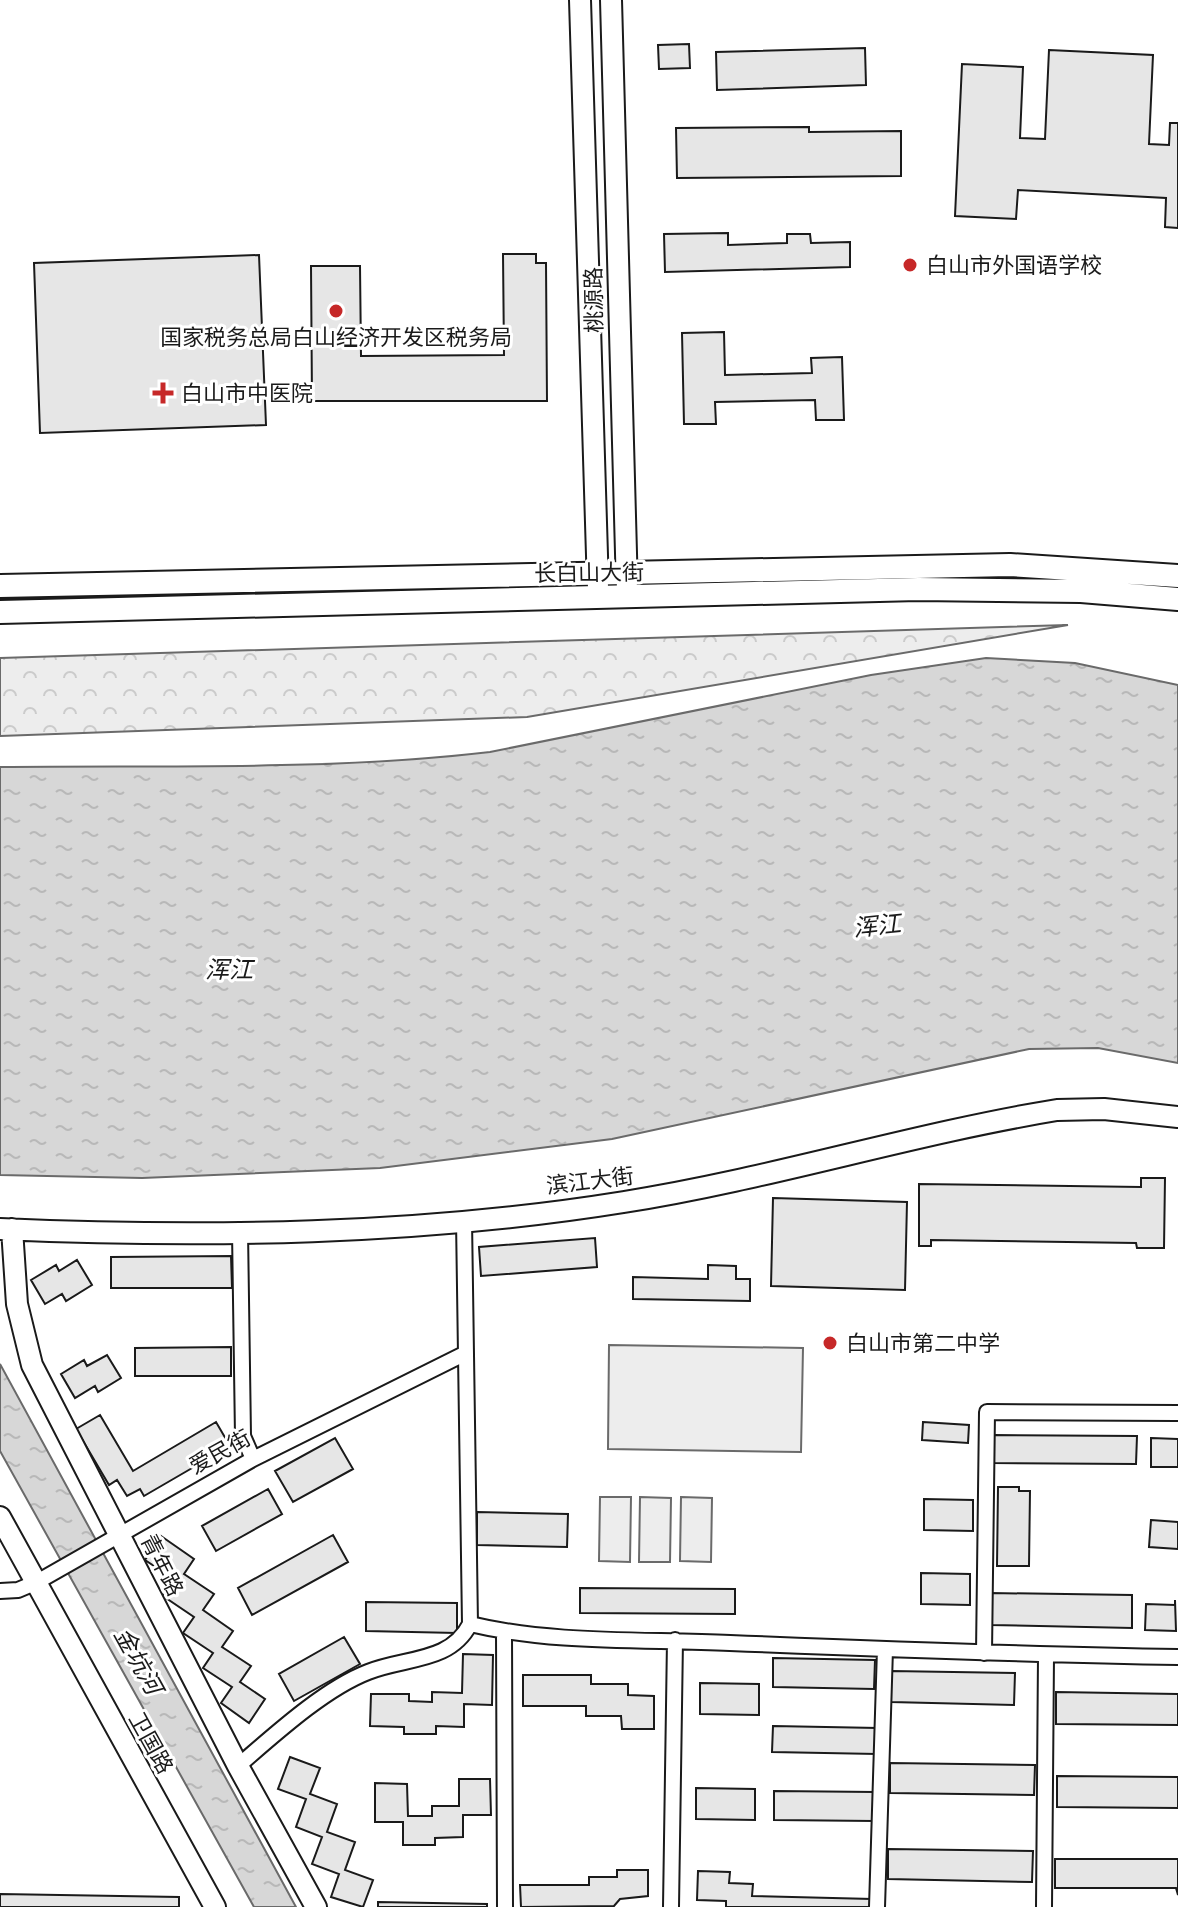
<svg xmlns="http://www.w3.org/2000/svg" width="1178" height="1907" font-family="'Fira Sans Condensed','Noto Sans SC',sans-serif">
  <defs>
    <pattern id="forest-crowns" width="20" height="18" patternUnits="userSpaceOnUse" patternTransform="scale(2)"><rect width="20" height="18" fill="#ededed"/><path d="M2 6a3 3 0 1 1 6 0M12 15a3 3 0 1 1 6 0" fill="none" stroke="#cbcbcb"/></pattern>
    <pattern id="water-ripples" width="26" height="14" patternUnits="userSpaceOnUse" patternTransform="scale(2)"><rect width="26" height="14" fill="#d7d7d7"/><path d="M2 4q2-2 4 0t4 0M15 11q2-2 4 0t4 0" fill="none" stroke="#b8b8b8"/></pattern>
  </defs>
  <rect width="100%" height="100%" fill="#fff"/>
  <!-- forest -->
  <path fill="url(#forest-crowns)" stroke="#6a6a6a" stroke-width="2" d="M1068,625l-541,92 -527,19v-78z"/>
  <!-- built -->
  <path fill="#ededed" stroke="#6a6a6a" stroke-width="2" d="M609,1345l194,3 -2,104 -193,-3z
    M600,1497h31l-1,65 -31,-1z
    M640,1497l31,1 -1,64h-31z
    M681,1497l31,1 -1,64 -31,-1z"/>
  <!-- water -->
  <path fill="url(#water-ripples)" stroke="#6a6a6a" stroke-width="2" d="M986,658l89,5 103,22v378l-80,-15 -69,1 -417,90 -232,29 -238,10 -142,-3v-408c163,-2 328,4 490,-15l381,-77z
    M0,1364l296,543h-42l-254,-456z"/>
  <!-- building -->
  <path fill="#e6e6e6" stroke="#1a1a1a" stroke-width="2" d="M689,44l1,24 -31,1 -1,-24z
    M865,48l1,37 -149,5 -1,-38z
    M1049,50l104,5 -4,89 20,1 1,-22h8v105l-13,-1 1,-29 -148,-8 -2,29 -61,-3 7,-152 61,3 -3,71 25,1z
    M809,127v5l92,-1v45l-224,2 -1,-50z
    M728,233v12l59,-2v-9h23l1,9 39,-1v25l-185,5 -1,-38z
    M503,254h33v9h10l1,138h-235l-1,-135h49l1,90 143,-1z
    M259,255l7,170 -226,8 -6,-170z
    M724,332l1,43 87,-2 -1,-15 31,-1 2,63h-28l-1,-20 -100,2 1,22h-32l-2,-91z
    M1141,1178h24l-1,70h-27l-1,-5 -205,-3v6h-12v-62l222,3z
    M773,1198l134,4 -2,88 -134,-4z
    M595,1238l2,29 -116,9 -2,-29z
    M231,1256l1,32h-121v-31z
    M77,1260l15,25 -26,16 -4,-7 -17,10 -14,-24 25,-15 3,6z
    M708,1265l28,1v13h14v22l-117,-2v-22l75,2z
    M231,1347v29h-96v-28z
    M107,1355l14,23 -23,14 -3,-6 -20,12 -14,-24 23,-14 3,6z
    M100,1415l33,56 83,-49 14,24 -86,50 -4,-7 -13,7 -10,-16 -8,5 -33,-56z
    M923,1422l46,3 -1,18 -46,-3z
    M993,1435l144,1 -1,28 -143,-1z
    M335,1438l18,31 -60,33 -18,-31z
    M1151,1438l27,1v28h-27z
    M998,1487h21v4h11l-1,75h-32z
    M268,1489l14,25 -66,37 -14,-25z
    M924,1499l49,1v31l-49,-1z
    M477,1512l91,2 -1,33 -90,-2z
    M1151,1520l27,2v27l-29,-2z
    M333,1535l15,27 -96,53 -14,-27z
    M161,1536l33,23 -10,15 30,20 -11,16 30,21 -11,16 29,19 -11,16 25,17 -16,24 -28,-20 11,-16 -29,-19 10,-15 -30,-20 11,-16 -31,-21 12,-16 -30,-20z
    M921,1573l49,1v31l-49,-1z
    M580,1588l155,1v25l-155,-1z
    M990,1593l142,2v33l-142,-3z
    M1175,1600l1,31 -31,-1 1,-26 29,1z
    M366,1602l91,1v30l-91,-2z
    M344,1637l16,27 -66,37 -15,-27z
    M463,1654l30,1 -1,50 -28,-1v23l-28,-1v8h-32v-7l-34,-1 1,-32h38v7l23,1v-10l30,1z
    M773,1658l102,2 -1,29 -101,-2z
    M891,1671l124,2 -1,32 -123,-3z
    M523,1675h68v9h37v11l26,1v33h-32l-1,-13h-35v-10h-63z
    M700,1683l59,1v31l-59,-1z
    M1056,1692l122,2v31l-122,-1z
    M773,1726l105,2 -1,26 -105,-2z
    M290,1757l30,11 -10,26 27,10 -10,28 28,10 -10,28 28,10 -10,27 -32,-10 8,-23 -27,-10 10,-27 -26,-10 10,-28 -28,-10z
    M890,1763l145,2 -1,30 -144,-2z
    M1057,1776l121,1v31l-121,-1z
    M459,1779h31l1,36h-28v22l-28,1v7h-32v-23h-28v-39l32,1 1,32h24v-10h27z
    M696,1788l59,1v31l-59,-1z
    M774,1791l101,1 -1,29 -100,-1z
    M888,1849l145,2 -1,31 -144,-3z
    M1055,1859h123v36l-2,-7h-121z
    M617,1870h31v26l-28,3 -6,7 -93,1 -1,-22h69v-8h28z
    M698,1871l32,1 -1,11 24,1 -1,12 120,3v8h-146v-6l-29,-1z
    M0,1894l179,3v10h-179z
    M378,1902l109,2v3h-109z"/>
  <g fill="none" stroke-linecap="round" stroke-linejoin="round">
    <!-- street casing -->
    <g stroke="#1a1a1a" stroke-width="18">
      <path id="street" d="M464,1220l6,404
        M240,1231l3,205 10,23
        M0,1591l18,-1 19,-8 216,-123 211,-105
        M504,1632l1,275
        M984,1653l3,-241 191,1
        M238,1766c36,-31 86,-77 130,-94 37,-15 82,-9 102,-48 83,20 174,15 260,19 149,6 298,12 448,14
        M671,1907l4,-267
        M877,1907l8,-258
        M1044,1907l2,-251"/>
    </g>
    <!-- secondary casing -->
    <g stroke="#1a1a1a" stroke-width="24">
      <path id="secondary" d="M580,0l18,588
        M611,0l16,590
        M0,1229c206,9 419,6 624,-27 146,-23 287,-68 433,-92l47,-1 74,8
        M12,1229l5,75 15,61 206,401 78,141
        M0,1517l215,390"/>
    </g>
    <!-- primary casing -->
    <g stroke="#1a1a1a" stroke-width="26">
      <path id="primary" d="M0,586l1010,-21 168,11
        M0,612l918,-23 163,2 97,8"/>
    </g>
    <!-- street -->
    <use href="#street" stroke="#fff" stroke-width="14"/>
    <!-- secondary -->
    <use href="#secondary" stroke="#fff" stroke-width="20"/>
    <!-- primary -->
    <use href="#primary" stroke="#fff" stroke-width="22"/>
  </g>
  <!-- markers -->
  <g fill="#c62828" stroke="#fff" stroke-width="3">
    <circle cx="910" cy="265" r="8"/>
    <circle cx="336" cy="311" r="8"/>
    <path d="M159 381h8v8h8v8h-8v8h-8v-8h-8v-8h8z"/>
    <circle cx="830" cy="1343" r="8"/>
  </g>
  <g text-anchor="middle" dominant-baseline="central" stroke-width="6" stroke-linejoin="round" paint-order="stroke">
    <!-- poi labels -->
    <g font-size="22" fill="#1a1a1a" stroke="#fff" text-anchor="start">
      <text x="926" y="265">白山市外国语学校</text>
      <text x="336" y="337" text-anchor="middle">国家税务总局白山经济开发区税务局</text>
      <text x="181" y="393">白山市中医院</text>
      <text x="846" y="1343">白山市第二中学</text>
    </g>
    <!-- street labels -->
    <g font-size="22" fill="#1a1a1a" stroke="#fff">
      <text transform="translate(594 300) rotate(-91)">桃源路</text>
      <text transform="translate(589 573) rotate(-1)">长白山大街</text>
      <text transform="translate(590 1181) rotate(-7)">滨江大街</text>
      <text transform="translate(220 1452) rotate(-29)">爱民街</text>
      <text transform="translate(162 1565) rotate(63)">青年路</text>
      <text transform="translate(151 1743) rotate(61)">卫国路</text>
    </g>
    <!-- water labels -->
    <g font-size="24" font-style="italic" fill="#1a1a1a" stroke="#fff">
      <text transform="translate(877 926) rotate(-6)">浑江</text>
      <text x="229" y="970">浑江</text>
      <text transform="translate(138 1661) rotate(61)">金坑河</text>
    </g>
  </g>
</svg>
